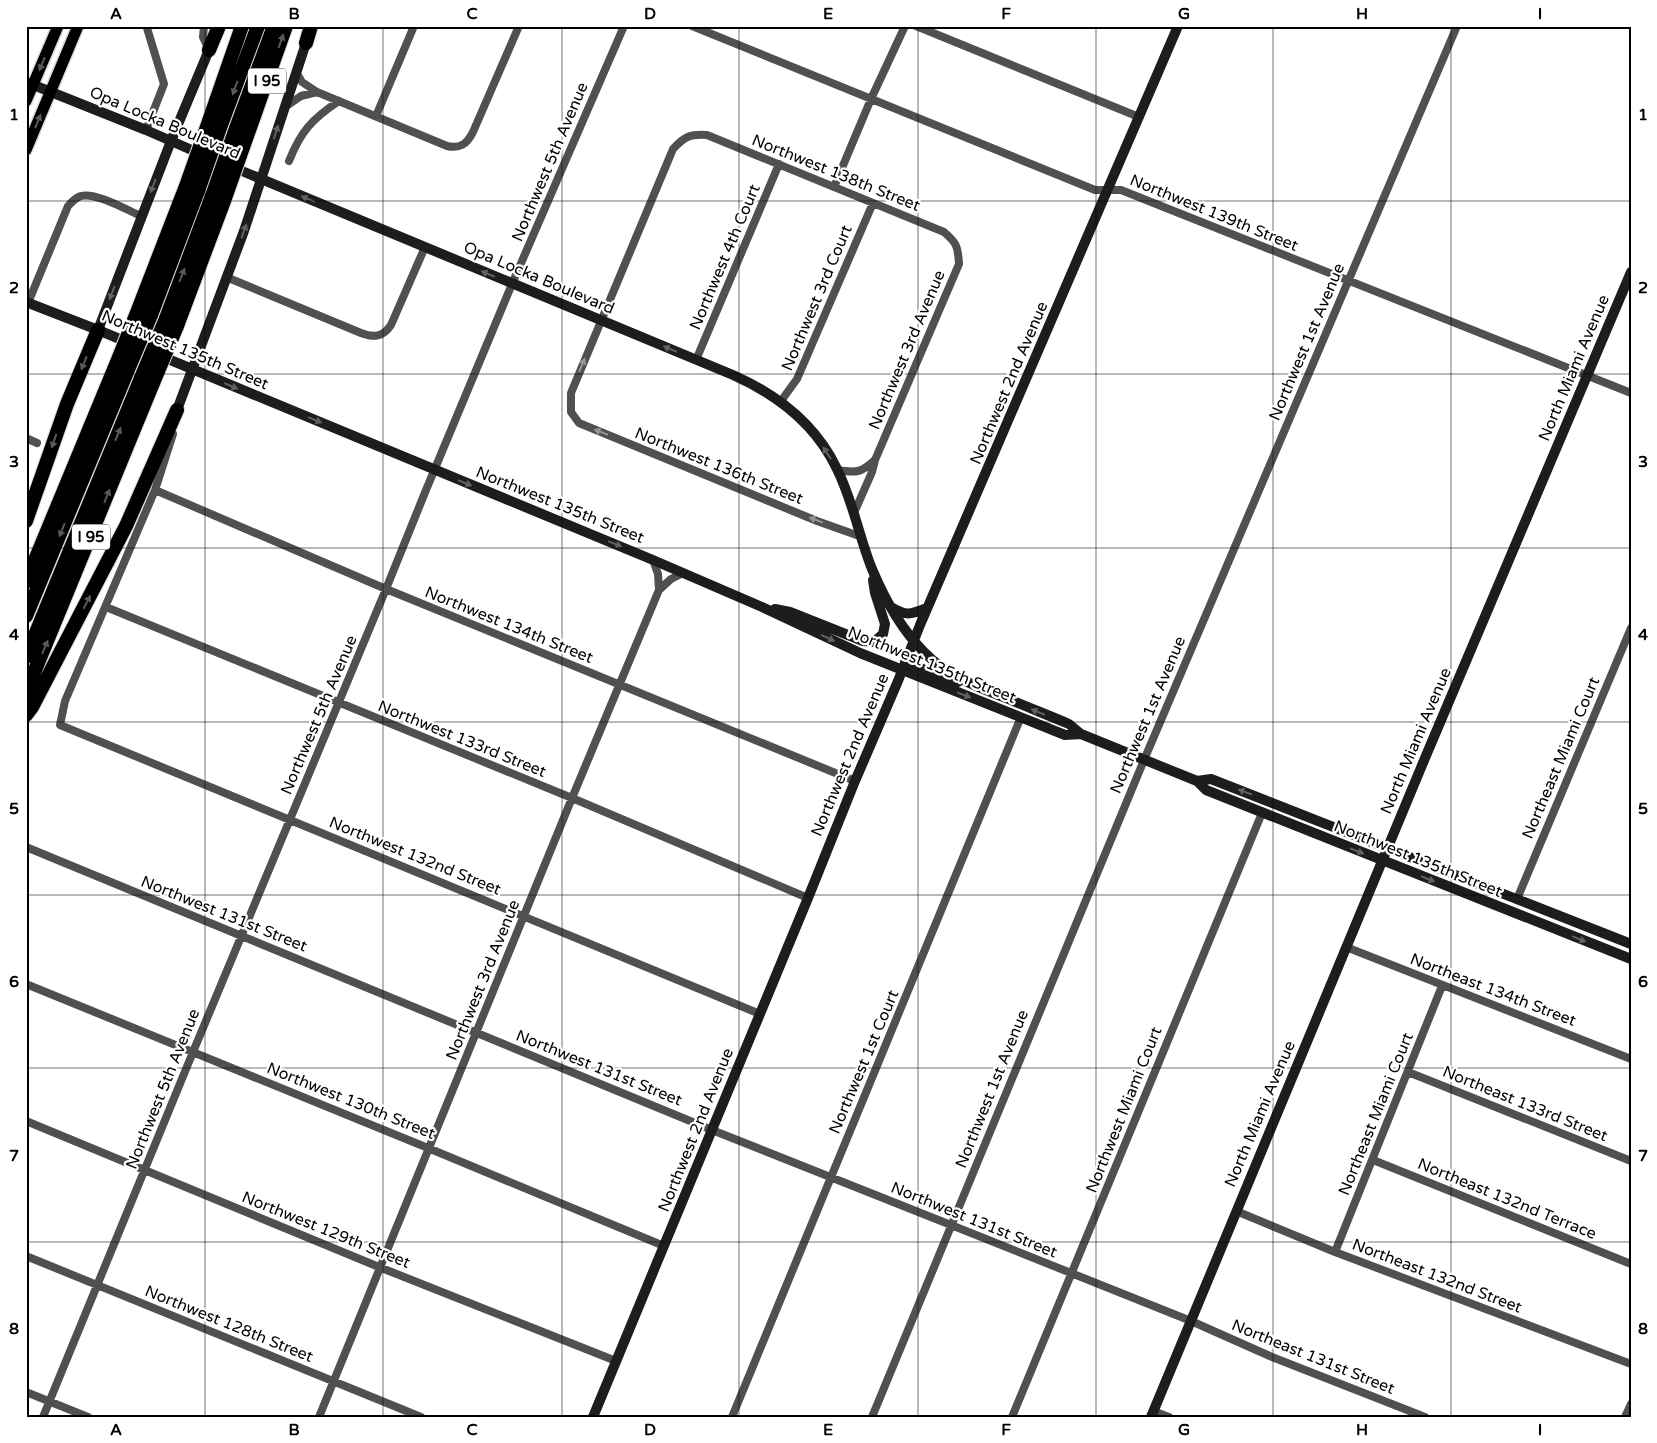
<svg xmlns="http://www.w3.org/2000/svg" width="1657" height="1443" font-family="'Varela Round',sans-serif">
  <rect width="100%" height="100%" fill="#fff"/>
  <g fill="none" stroke-linecap="round" stroke-linejoin="round">
    <!-- primary casing -->
    <g stroke="#dbdbdb" stroke-width="14">
      <path id="primary" d="M26,101l32,-75
        M26,150l52,-124"/>
    </g>
    <!-- highway casing -->
    <g stroke="#dbdbdb" stroke-width="16">
      <path id="highway" d="M306,43l5,-17
        M209,50l10,-24
        M209,121l33,-95
        M221,125l37,-99
        M235,131l39,-105
        M247,136l39,-110
        M138,310l48,-124
        M151,315l47,-124
        M165,321l47,-125
        M177,326l47,-125
        M26,521l41,-117 31,-74
        M26,582l89,-215
        M26,616l101,-244
        M26,657l115,-279
        M26,692l127,-309
        M26,715l6,-8 94,-181 51,-116"/>
    </g>
    <!-- street -->
    <path stroke="#505050" stroke-width="8" d="M204,26l-1,11 6,13
      M692,26l403,164h26l510,203
      M916,26l223,91
      M296,72l6,10 15,10 130,54c13,3 20,-2 26,-14l46,-106
      M285,107l16,-11 16,-4
      M376,116l38,-90
      M146,130l18,-46 -17,-56 1,-2
      M289,161c12,-30 23,-42 50,-60
      M834,187l37,-88 34,-73
      M226,277l135,56c13,5 22,4 30,-8l34,-78
      M28,303l40,-97c4,-4 8,-9 13,-10 15,-4 46,14 60,20
      M696,360l83,-196
      M781,401l16,-22 76,-176
      M173,434l-18,56 -90,211 -5,24 700,289
      M26,438l11,5
      M838,470c18,3 23,3 37,-10
      M155,490l231,99 469,192
      M854,513l18,-41 3,-12 84,-196c-1,-17 -2,-21 -15,-32l-237,-97c-17,-1 -22,1 -34,14l-102,244v19l8,11 238,98 45,16
      M653,560l5,14 1,16
      M106,607l466,191 236,100
      M26,847l686,283 239,95 240,96 81,36 153,60
      M1517,899l114,-271
      M1346,947l285,112
      M26,984l402,164 236,98
      M1408,1072l223,89
      M26,1121l353,146 237,94
      M1373,1160l258,104
      M1236,1211l99,41 296,112
      M1335,1252l107,-266
      M26,1256l395,161
      M26,1392l62,25
      M1153,1411l16,6
      M43,1417l150,-365 193,-463 40,-99 86,-206 112,-258
      M319,1417l253,-619 87,-208 12,-11 12,-6
      M732,1417l289,-700
      M872,1417l272,-657 313,-734
      M1012,1417l250,-604
      M1625,1417l6,-13"/>
    <!-- secondary -->
    <path stroke="#1d1d1d" stroke-width="10" d="M26,82l120,48 57,25
      M230,166l503,209c45,20 83,50 104,94 16,32 22,68 35,100 13,31 29,60 52,83 22,23 53,35 82,46 21,9 42,17 63,26l12,10 116,47 9,9 425,169
      M26,302l72,28 555,230 109,47 98,46 205,82 16,-1
      M98,330l73,-189 38,-91
      M177,410l67,-179 62,-188
      M891,607c16,10 21,7 36,1
      M775,609l15,3 73,29 11,1 9,-8 2,-10 -10,-31 -2,-13
      M905,662l47,19 6,1
      M1197,781l14,-2 420,165
      M593,1417l215,-519 47,-117 43,-100 22,-56 258,-599
      M1151,1417l274,-659 206,-486"/>
    <!-- primary -->
    <use href="#primary" stroke="#000" stroke-width="11"/>
    <!-- highway -->
    <use href="#highway" stroke="#000" stroke-width="14"/>
    <!-- highway-bridge casing -->
    <g stroke="#dbdbdb" stroke-width="16" stroke-linecap="butt">
      <path id="highway-bridge" d="M186,186l23,-65
        M198,191l23,-66
        M212,196l23,-65
        M224,201l23,-65
        M115,367l23,-57
        M127,372l24,-57
        M141,378l24,-57
        M153,383l24,-57"/>
    </g>
    <!-- highway-bridge -->
    <use href="#highway-bridge" stroke="#000" stroke-width="14"/>
  </g>
  <!-- one-way arrows -->
  <defs><path id="oneway-solid" d="M-6-.8H1V-3.2L6.5 0L1 3.2V.8H-6Z" transform="scale(1.25)"/></defs>
  <g fill="#595959">
    <use href="#oneway-solid" transform="translate(281 41) rotate(-70)"/>
    <use href="#oneway-solid" transform="translate(42 64) rotate(113)"/>
    <use href="#oneway-solid" transform="translate(235 88) rotate(110)"/>
    <use href="#oneway-solid" transform="translate(38 121) rotate(-68)"/>
    <use href="#oneway-solid" transform="translate(182 275) rotate(-69)"/>
    <use href="#oneway-solid" transform="translate(84 363) rotate(112)"/>
    <use href="#oneway-solid" transform="translate(118 434) rotate(-68)"/>
    <use href="#oneway-solid" transform="translate(54 441) rotate(109)"/>
    <use href="#oneway-solid" transform="translate(107 496) rotate(-68)"/>
    <use href="#oneway-solid" transform="translate(62 530) rotate(112)"/>
    <use href="#oneway-solid" transform="translate(87 602) rotate(-63)"/>
    <use href="#oneway-solid" transform="translate(45 647) rotate(-67)"/>
  </g>
  <g fill="#616161">
    <use href="#oneway-solid" transform="translate(276 132) rotate(-72)"/>
    <use href="#oneway-solid" transform="translate(153 186) rotate(111)"/>
    <use href="#oneway-solid" transform="translate(308 199) rotate(-157)"/>
    <use href="#oneway-solid" transform="translate(244 231) rotate(-70)"/>
    <use href="#oneway-solid" transform="translate(488 274) rotate(-157)"/>
    <use href="#oneway-solid" transform="translate(112 293) rotate(111)"/>
    <use href="#oneway-solid" transform="translate(670 349) rotate(-157)"/>
    <use href="#oneway-solid" transform="translate(231 386) rotate(23)"/>
    <use href="#oneway-solid" transform="translate(315 420) rotate(22)"/>
    <use href="#oneway-solid" transform="translate(827 453) rotate(-123)"/>
    <use href="#oneway-solid" transform="translate(465 483) rotate(22)"/>
    <use href="#oneway-solid" transform="translate(615 544) rotate(22)"/>
    <use href="#oneway-solid" transform="translate(828 638) rotate(25)"/>
    <use href="#oneway-solid" transform="translate(964 695) rotate(21)"/>
    <use href="#oneway-solid" transform="translate(1038 712) rotate(-158)"/>
    <use href="#oneway-solid" transform="translate(1245 792) rotate(-159)"/>
    <use href="#oneway-solid" transform="translate(1357 851) rotate(21)"/>
    <use href="#oneway-solid" transform="translate(1428 879) rotate(22)"/>
    <use href="#oneway-solid" transform="translate(1579 939) rotate(22)"/>
  </g>
  <g fill="#969696">
    <use href="#oneway-solid" transform="translate(582 365) rotate(-67)"/>
    <use href="#oneway-solid" transform="translate(601 432) rotate(-158)"/>
    <use href="#oneway-solid" transform="translate(816 520) rotate(-159)"/>
  </g>
  <!-- grid -->
  <path fill="none" stroke="#000" stroke-width="1" stroke-opacity="0.55" d="M205,26v1391M383,26v1391M562,26v1391M739,26v1391M918,26v1391M1096,26v1391M1273,26v1391M1451,26v1391M26,201h1605M26,374h1605M26,548h1605M26,722h1605M26,895h1605M26,1068h1605M26,1242h1605"/>
  <g text-anchor="middle" dominant-baseline="central" stroke-width="4.5" stroke-linejoin="round" paint-order="stroke">
    <!-- shield labels -->
    <g fill="#fff" stroke="#4c4c4c" stroke-width="1">
      <rect x="248" y="68.5" width="38" height="25" rx="4"/>
      <rect x="72" y="524.5" width="38" height="25" rx="4"/>
    </g>
    <g font-size="15" font-weight="bold" fill="#000">
      <text x="267" y="81">I 95</text>
      <text x="91" y="537">I 95</text>
    </g>
    <!-- street labels -->
    <g font-size="16" fill="#000" stroke="#fff">
      <text transform="translate(165 123) rotate(23)">Opa Locka Boulevard</text>
      <text transform="translate(550 162) rotate(-67)">Northwest 5th Avenue</text>
      <text transform="translate(836 173) rotate(22)">Northwest 138th Street</text>
      <text transform="translate(1214 213) rotate(22)">Northwest 139th Street</text>
      <text transform="translate(725 257) rotate(-67)">Northwest 4th Court</text>
      <text transform="translate(539 278) rotate(23)">Opa Locka Boulevard</text>
      <text transform="translate(817 298) rotate(-67)">Northwest 3rd Court</text>
      <text transform="translate(1307 342) rotate(-67)">Northwest 1st Avenue</text>
      <text transform="translate(185 350) rotate(23)">Northwest 135th Street</text>
      <text transform="translate(907 350) rotate(-67)">Northwest 3rd Avenue</text>
      <text transform="translate(1574 368) rotate(-67)">North Miami Avenue</text>
      <text transform="translate(1009 383) rotate(-67)">Northwest 2nd Avenue</text>
      <text transform="translate(719 466) rotate(22)">Northwest 136th Street</text>
      <text transform="translate(560 505) rotate(22)">Northwest 135th Street</text>
      <text transform="translate(509 625) rotate(22)">Northwest 134th Street</text>
      <text transform="translate(932 665) rotate(22)">Northwest 135th Street</text>
      <text transform="translate(319 715) rotate(-67)">Northwest 5th Avenue</text>
      <text transform="translate(1148 715) rotate(-67)">Northwest 1st Avenue</text>
      <text transform="translate(462 739) rotate(22)">Northwest 133rd Street</text>
      <text transform="translate(1416 741) rotate(-67)">North Miami Avenue</text>
      <text transform="translate(850 755) rotate(-67)">Northwest 2nd Avenue</text>
      <text transform="translate(1561 758) rotate(-67)">Northeast Miami Court</text>
      <text transform="translate(415 856) rotate(22)">Northwest 132nd Street</text>
      <text transform="translate(1418 859) rotate(22)">Northwest 135th Street</text>
      <text transform="translate(224 914) rotate(22)">Northwest 131st Street</text>
      <text transform="translate(483 980) rotate(-68)">Northwest 3rd Avenue</text>
      <text transform="translate(1493 990) rotate(21)">Northeast 134th Street</text>
      <text transform="translate(864 1062) rotate(-67)">Northwest 1st Court</text>
      <text transform="translate(599 1068) rotate(22)">Northwest 131st Street</text>
      <text transform="translate(163 1089) rotate(-68)">Northwest 5th Avenue</text>
      <text transform="translate(992 1089) rotate(-68)">Northwest 1st Avenue</text>
      <text transform="translate(351 1101) rotate(22)">Northwest 130th Street</text>
      <text transform="translate(1525 1104) rotate(22)">Northeast 133rd Street</text>
      <text transform="translate(1124 1110) rotate(-68)">Northwest Miami Court</text>
      <text transform="translate(1260 1114) rotate(-67)">North Miami Avenue</text>
      <text transform="translate(1376 1114) rotate(-68)">Northeast Miami Court</text>
      <text transform="translate(696 1130) rotate(-68)">Northwest 2nd Avenue</text>
      <text transform="translate(1507 1199) rotate(22)">Northeast 132nd Terrace</text>
      <text transform="translate(974 1220) rotate(22)">Northwest 131st Street</text>
      <text transform="translate(326 1230) rotate(22)">Northwest 129th Street</text>
      <text transform="translate(1437 1276) rotate(21)">Northeast 132nd Street</text>
      <text transform="translate(229 1324) rotate(22)">Northwest 128th Street</text>
      <text transform="translate(1313 1357) rotate(22)">Northeast 131st Street</text>
    </g>
  </g>
  <!-- border -->
  <rect width="1657" height="1443" fill="none" stroke="#ffffff" stroke-width="55"/>
  <rect x="28" y="28" width="1602" height="1388" fill="none" stroke="#000" stroke-width="2"/>
  <g font-size="16" text-anchor="middle" font-weight="bold" fill="#000">
    <text x="116" y="19">A</text>
    <text x="294" y="19">B</text>
    <text x="472" y="19">C</text>
    <text x="650" y="19">D</text>
    <text x="828" y="19">E</text>
    <text x="1006" y="19">F</text>
    <text x="1184" y="19">G</text>
    <text x="1362" y="19">H</text>
    <text x="1540" y="19">I</text>
    <text x="14" y="120">1</text>
    <text x="1643" y="120">1</text>
    <text x="14" y="293">2</text>
    <text x="1643" y="293">2</text>
    <text x="14" y="467">3</text>
    <text x="1643" y="467">3</text>
    <text x="14" y="640">4</text>
    <text x="1643" y="640">4</text>
    <text x="14" y="814">5</text>
    <text x="1643" y="814">5</text>
    <text x="14" y="987">6</text>
    <text x="1643" y="987">6</text>
    <text x="14" y="1161">7</text>
    <text x="1643" y="1161">7</text>
    <text x="14" y="1334">8</text>
    <text x="1643" y="1334">8</text>
    <text x="116" y="1435">A</text>
    <text x="294" y="1435">B</text>
    <text x="472" y="1435">C</text>
    <text x="650" y="1435">D</text>
    <text x="828" y="1435">E</text>
    <text x="1006" y="1435">F</text>
    <text x="1184" y="1435">G</text>
    <text x="1362" y="1435">H</text>
    <text x="1540" y="1435">I</text>
  </g>
</svg>
